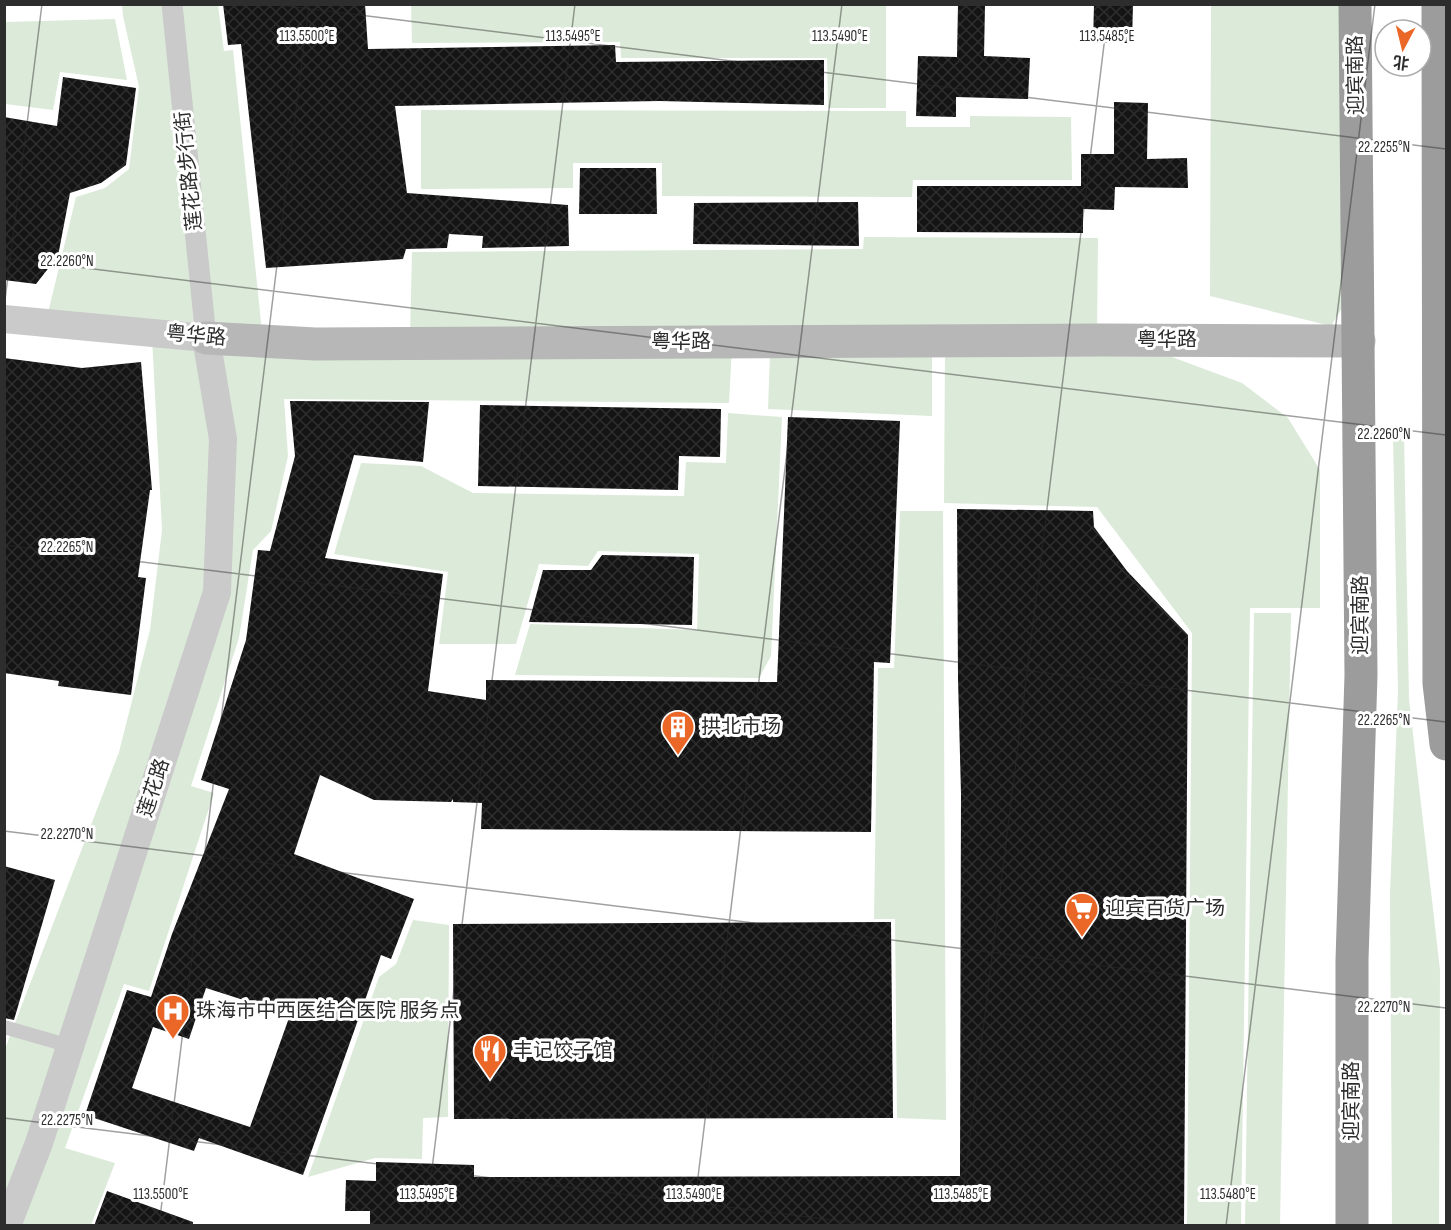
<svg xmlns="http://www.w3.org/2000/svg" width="1451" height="1230" font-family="'Sofia Sans Condensed','Noto Sans SC',sans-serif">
  <defs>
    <pattern id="building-cross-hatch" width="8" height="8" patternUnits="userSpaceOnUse" patternTransform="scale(1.5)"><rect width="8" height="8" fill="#141414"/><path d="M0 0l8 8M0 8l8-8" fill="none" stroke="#2e2e2e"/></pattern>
  </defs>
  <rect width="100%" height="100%" fill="#fff"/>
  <!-- green -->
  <path fill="#dcebd9" d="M122,5h96l6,46 9,-1 29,282 -215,-15 29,-120 29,-9 24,-19 10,-82 -16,-71z
    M411,5h475v103h-58l-1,-50h-206l-1,-16 -208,1z
    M1211,5h135l1,295 -16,26 -121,-30z
    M115,19l12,61 -67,-8 -7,38 -48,-6v-82z
    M421,110l485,1v16h64v-11l101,1 1,63h-159l-1,17 -250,-1v-33h-89v25l-152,1z
    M864,237l234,1 -1,97 -687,2 2,-85 451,-3z
    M152,337l580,10 -3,56 -445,-4 4,57 -17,75 -18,19 -14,88 -48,148 23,7 -65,198 -25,-7 -59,164 50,15 -24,62 -86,1v-177l114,-297 31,-122 12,-100z
    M945,352l219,2 78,29 46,35 32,52v138h-70l-9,617h-54l5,-592 -95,-126 -153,-4z
    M932,353v63l-164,-7 2,-55z
    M728,413l54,4 -11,239 -12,22 -244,-3 15,-51 167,6 2,-76 -101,-3 -10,15 -49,-2 -23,80h-77l9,-72 -114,-18 27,-91 60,3 52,27 211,3 2,-34 40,1z
    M1404,433l5,266 31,271 -1,256 -47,-1 -2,-331 8,-204 -5,-255z
    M900,511h43l3,609 -49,-2 -2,-199h-21l4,-251h16z
    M1254,613h37l-11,613 -35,-1z
    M413,920l36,5 -1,192 -25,1 -1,41 -47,-1 -67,19 71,-200 17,-13z"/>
  <!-- building -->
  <path fill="url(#building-cross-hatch)" fill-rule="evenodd" d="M223,4h142l3,45 247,-4 1,17 208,-2v45l-165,-4 -264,5 12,87 161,12 1,41 -87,2 1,-12 -34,-2 -2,14 -41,1 -3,10 -137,9 -25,-224 -13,1z
    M958,4l27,1 -1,51 46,2 -2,41 -72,-2v20l-40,-1 2,-60 39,1z
    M1094,4h39l-1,39h-39z
    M63,77l73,11 -10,77 -25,18 -31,10 -12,63 -22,28 -32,-4v-163l53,9z
    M1114,102l34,1 -1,56 40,-1 1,30 -73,-1 -1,23 -31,-1v24l-166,-1v-46h164v-32h33z
    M580,168h76l1,46h-78z
    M858,202l1,44 -166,-2 1,-41z
    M4,358l78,10 59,-6 11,128h-2l-12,87 8,1 -15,117 -73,-9 1,-5 -55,-8z
    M290,401l139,1 -6,60 -69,-7 -29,103 118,16 -15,117 58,9v-20l291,2 11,-265 112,4 -10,242 -16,-1 -3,170 -390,-3 1,-26 -29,-1v-3l-2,3 -77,-2 -54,-25 -26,79 120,45 -23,60 -10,-4 -78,220 -104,-37 -5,13 -109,-36 42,-125 24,7 21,-63 57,-145 -28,-9 45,-140 12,-90 12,1 25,-95zM206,988l84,27 -40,112 -118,-39 21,-61 36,12z
    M480,405l241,4 -1,48 -41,-1 -1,34 -200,-4z
    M957,509l136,2 1,16 33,44 61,64 -4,591h-814v-15h-25l1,-31 30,1v-19l98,3v12l486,-1 1,-382 -3,-115z
    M602,555l92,2 -2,68 -163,-3 14,-52h48z
    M4,866l51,14 -41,140 -10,-2z
    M891,922l2,196 -439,1 -1,-195z
    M107,1191l86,31v4h-99z"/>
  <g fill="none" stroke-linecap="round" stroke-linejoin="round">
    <!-- service -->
    <path stroke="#cacaca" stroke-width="14" d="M4,1027l66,19"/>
    <!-- pedestrian -->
    <path stroke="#cacaca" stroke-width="21" d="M172,4l34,334"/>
    <!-- minor -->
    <path stroke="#cacaca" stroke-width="28" d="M4,319l202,19 17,101 -6,153 -178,551 -32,83"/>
    <!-- secondary -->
    <path stroke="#b7b7b7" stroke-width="33" d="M206,338l109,6 787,-4 257,1"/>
    <!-- trunk -->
    <path stroke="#9c9c9c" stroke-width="33" d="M1438,4l1,679 7,61
      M1352,1226v-266l9,-285 -6,-671"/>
  </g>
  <!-- ticks -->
  <path fill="none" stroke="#2d2d2d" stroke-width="1.5" stroke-opacity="0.45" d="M270,4l1176,145M4,258l1442,177M4,308l38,-304M4,545l1442,177M4,831l1442,177M4,1118l877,108M159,1226l150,-1222M425,1226l150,-1222M692,1226l150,-1222M959,1226l150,-1222M1226,1226l149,-1222"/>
  <!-- icons -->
  <defs>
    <g id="building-pin" transform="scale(1.725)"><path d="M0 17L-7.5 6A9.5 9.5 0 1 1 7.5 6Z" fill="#eb6728" stroke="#fff"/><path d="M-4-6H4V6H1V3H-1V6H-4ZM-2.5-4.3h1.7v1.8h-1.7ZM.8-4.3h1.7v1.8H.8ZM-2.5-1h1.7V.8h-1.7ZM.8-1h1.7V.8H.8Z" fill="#fff"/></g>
    <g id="supermarket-pin" transform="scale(1.725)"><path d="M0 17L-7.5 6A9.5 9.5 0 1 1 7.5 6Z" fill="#eb6728" stroke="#fff"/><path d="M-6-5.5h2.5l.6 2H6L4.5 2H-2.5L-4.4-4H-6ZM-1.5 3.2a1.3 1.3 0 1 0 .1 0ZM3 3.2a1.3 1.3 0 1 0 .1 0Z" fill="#fff"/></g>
    <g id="hospital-pin" transform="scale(1.725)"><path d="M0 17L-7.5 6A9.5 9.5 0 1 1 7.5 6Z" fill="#eb6728" stroke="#fff"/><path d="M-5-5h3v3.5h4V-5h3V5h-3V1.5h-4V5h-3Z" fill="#fff"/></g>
    <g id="restaurant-pin" transform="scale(1.725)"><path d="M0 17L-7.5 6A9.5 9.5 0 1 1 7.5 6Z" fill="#eb6728" stroke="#fff"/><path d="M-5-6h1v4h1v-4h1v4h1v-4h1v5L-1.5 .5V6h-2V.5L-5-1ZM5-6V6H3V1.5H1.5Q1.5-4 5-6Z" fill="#fff"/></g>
  </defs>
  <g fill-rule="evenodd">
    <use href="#building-pin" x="678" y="727"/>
    <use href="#supermarket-pin" x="1082" y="909"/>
    <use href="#hospital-pin" x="173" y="1011"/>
    <use href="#restaurant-pin" x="490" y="1051"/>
  </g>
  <g text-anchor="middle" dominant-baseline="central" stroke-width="6" stroke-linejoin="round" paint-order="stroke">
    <!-- street labels -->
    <g font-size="20" fill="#2d2d2d" stroke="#fff">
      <text transform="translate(1356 75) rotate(-91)">迎宾南路</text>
      <text transform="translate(189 171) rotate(-96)">莲花路步行街</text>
      <text transform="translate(196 336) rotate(5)">粤华路</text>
      <text x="1167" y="340">粤华路</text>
      <text x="681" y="342">粤华路</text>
      <text transform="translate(1361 615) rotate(-90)">迎宾南路</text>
      <text transform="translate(154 788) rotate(-72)">莲花路</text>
      <text transform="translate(1352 1101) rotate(-90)">迎宾南路</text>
    </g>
    <!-- poi labels -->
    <g font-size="20" fill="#2d2d2d" stroke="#fff" text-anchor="start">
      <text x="701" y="727">拱北市场</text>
      <text x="1105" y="909">迎宾百货广场</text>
      <text x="196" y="1011">珠海市中西医结合医院 服务点</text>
      <text x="513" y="1051">丰记饺子馆</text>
    </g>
  </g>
  <g font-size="15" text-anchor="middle" fill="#2d2d2d" stroke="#fff" stroke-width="6" stroke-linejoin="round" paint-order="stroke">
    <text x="307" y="41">113.5500°E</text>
    <text x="573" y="41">113.5495°E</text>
    <text x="840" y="41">113.5490°E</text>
    <text x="1107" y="41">113.5485°E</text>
    <text x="1384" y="152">22.2255°N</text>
    <text x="67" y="266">22.2260°N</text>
    <text x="1384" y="439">22.2260°N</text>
    <text x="67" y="552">22.2265°N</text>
    <text x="1384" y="725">22.2265°N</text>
    <text x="67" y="839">22.2270°N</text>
    <text x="1384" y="1012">22.2270°N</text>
    <text x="67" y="1125">22.2275°N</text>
    <text x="161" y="1199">113.5500°E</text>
    <text x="427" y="1199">113.5495°E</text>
    <text x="694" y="1199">113.5490°E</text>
    <text x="961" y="1199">113.5485°E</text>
    <text x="1228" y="1199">113.5480°E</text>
  </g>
  <!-- border -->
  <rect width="1451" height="1230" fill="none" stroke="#2d2d2d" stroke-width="12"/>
  <!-- north arrow -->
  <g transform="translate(1403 48) rotate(187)"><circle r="28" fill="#ffffff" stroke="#ababab" stroke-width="1.5"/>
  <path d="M0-4.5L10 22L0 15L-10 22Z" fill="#eb6728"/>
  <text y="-9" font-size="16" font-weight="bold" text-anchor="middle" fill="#2d2d2d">北</text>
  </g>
</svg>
